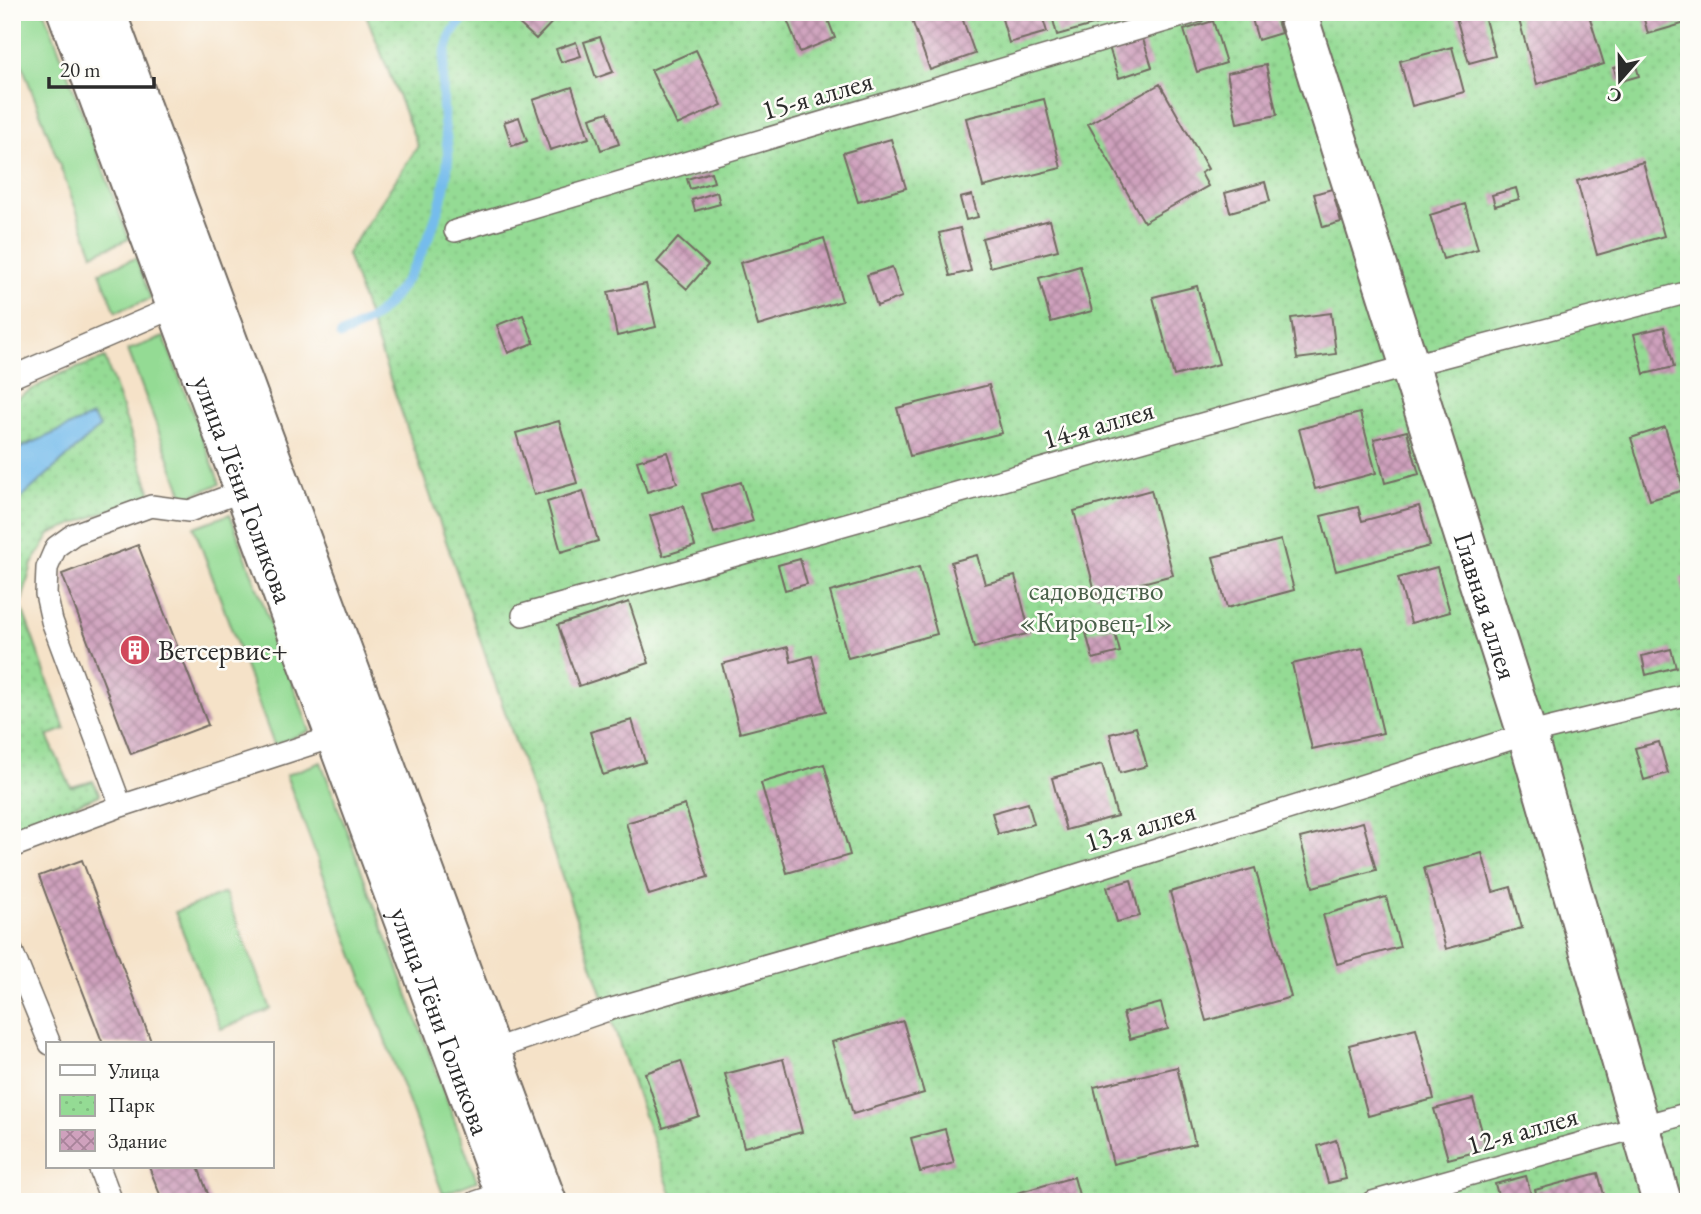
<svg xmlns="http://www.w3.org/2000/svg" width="1701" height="1214" font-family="'EB Garamond',serif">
  <defs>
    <pattern id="park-dots" width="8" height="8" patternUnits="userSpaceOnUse" patternTransform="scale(1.75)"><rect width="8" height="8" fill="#94db94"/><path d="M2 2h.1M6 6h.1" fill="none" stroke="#80bc80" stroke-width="1.8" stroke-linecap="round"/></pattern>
    <pattern id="building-cross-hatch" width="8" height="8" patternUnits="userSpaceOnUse" patternTransform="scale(1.75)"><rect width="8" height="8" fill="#cfa1bd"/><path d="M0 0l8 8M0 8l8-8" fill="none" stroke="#a8839a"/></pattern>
  </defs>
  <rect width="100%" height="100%" fill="#fdfcf7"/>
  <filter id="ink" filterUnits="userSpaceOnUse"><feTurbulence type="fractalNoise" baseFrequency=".0143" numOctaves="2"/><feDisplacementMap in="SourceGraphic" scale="14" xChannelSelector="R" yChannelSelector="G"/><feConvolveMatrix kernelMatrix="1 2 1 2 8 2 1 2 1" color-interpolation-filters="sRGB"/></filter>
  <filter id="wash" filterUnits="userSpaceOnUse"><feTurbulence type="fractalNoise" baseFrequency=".00686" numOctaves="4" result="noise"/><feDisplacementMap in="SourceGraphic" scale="28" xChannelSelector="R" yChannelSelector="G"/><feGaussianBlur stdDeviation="1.57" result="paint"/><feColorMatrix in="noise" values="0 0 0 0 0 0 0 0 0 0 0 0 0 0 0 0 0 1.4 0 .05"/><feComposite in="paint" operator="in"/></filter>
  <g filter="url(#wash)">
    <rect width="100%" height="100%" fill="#f5e2c8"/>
    <!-- grass -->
    <path fill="#94db94" stroke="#608360" stroke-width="2" d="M12,12h33l84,227 -36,15 -81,-216z
      M136,258l15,41 -35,13 -16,-40z
      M164,337l56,147 -36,14 -56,-148z
      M230,514l80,217 -36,14 -80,-218z
      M321,762l156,419 -34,13 -157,-419z
      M225,893l46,116 -50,20 -46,-117z"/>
    <!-- park -->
    <path fill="url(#park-dots)" stroke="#608360" stroke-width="2" d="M365,12h1324v1190h-1015l-327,-948 71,-108z
      M105,358l46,136 -100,39 -19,31 -11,41 44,124 -18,7 24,51 22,-6 7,14 -88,35v-324l21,-65 -21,11v-51l46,-26z"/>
    <!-- water -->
    <path fill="#74bcec" stroke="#50748c" stroke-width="2" d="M92,416l8,11 -88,79v-54z"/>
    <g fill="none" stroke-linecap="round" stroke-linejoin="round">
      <!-- stream -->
      <path stroke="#74bcec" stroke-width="10" d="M341,335c11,-6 27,-12 37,-21 39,-38 66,-101 70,-155 1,-12 -3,-25 -4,-37 -2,-25 -4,-75 12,-95 4,-5 11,-10 16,-15"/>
    </g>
    <g id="blocks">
      <!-- building -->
      <path fill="url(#building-cross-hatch)" d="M524,12h38l-26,27 -20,-18z
        M784,12h41l10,26 -35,14z
        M909,12h51l15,42 -45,16z
        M1000,12h41l6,20 -38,11z
        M1051,12h46l3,11 -43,12z
        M1250,12h24l7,21 -23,7z
        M1461,12h22l12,44 -26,7 -14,-49z
        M1588,12l16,52 -67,20 -20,-71z
        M1642,12h47v10l-41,12z
        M1213,21l13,42 -29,9 -13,-42z
        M1141,33l11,34 -33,11 -11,-34z
        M600,37l13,35 -17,6 -12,-36z
        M576,42l5,14 -20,6 -5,-13z
        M1452,47l12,45 -52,14 -12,-45z
        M696,50l26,55 -45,20 -26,-55z
        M1635,62l4,14 -21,6 -4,-14z
        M1266,65l11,50 -40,8 -10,-50z
        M1160,84l48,85 -7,4 7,13 -64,36 -56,-98z
        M572,87l17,51 -39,12 -17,-50z
        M1044,99l17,69 -78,19 -17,-69z
        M608,112l11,32 -18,6 -11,-32z
        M519,117l8,24 -15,5 -8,-24z
        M891,139l15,49 -48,14 -15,-49z
        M1643,162l21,74 -67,19 -20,-74z
        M711,172l3,10 -24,7 -3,-10z
        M1265,182l5,19 -40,11 -5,-19z
        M1516,188l3,11 -24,7 -3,-11z
        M1332,189l9,33 -18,5 -9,-33z
        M717,192l3,12 -25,7 -3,-11z
        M972,195l6,22 -12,3 -6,-22z
        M1465,204l13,45 -35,10 -13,-44z
        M1050,220l8,30 -68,17 -8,-29z
        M960,228l11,43 -21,5 -11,-43z
        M678,238l30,27 -21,24 -30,-27z
        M824,238l18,63 -84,25 -18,-63z
        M1080,266l12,45 -41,11 -12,-44z
        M892,267l10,30 -25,9 -10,-31z
        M646,284l10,43 -39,9 -9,-44z
        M1197,286l22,78 -45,12 -21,-79z
        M1331,313l5,41 -39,5 -6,-41z
        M523,315l11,28 -26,10 -11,-28z
        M1664,327l10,40 -30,7 -10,-40z
        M989,385l13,48 -92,23 -13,-48z
        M1360,413l16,60 -61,16 -16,-60z
        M559,421l18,62 -43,12 -18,-62z
        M1665,427l19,63 -34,10 -19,-62z
        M1407,431l12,43 -34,9 -11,-44z
        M667,452l10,31 -30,9 -10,-31z
        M741,482l12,39 -39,12 -12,-39z
        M1151,490l22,85 -77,20 -22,-84z
        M583,491l15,50 -37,11 -14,-50z
        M683,506l12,40 -32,10 -13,-40z
        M1419,506l11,40 -94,25 -15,-55 37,-9 4,14z
        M1281,540l13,50 -67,18 -14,-51z
        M138,545l70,180 -77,29 -69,-180z
        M977,555l8,29 30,-8 15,57 -56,15 -23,-86z
        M800,559l7,25 -22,6 -7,-25z
        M919,567l18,67 -89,24 -18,-66z
        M1437,567l13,45 -39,11 -13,-45z
        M1689,576v34h-1l-8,-32z
        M629,602l20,61 -70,23 -21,-61z
        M1113,626l7,26 -27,7 -7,-26z
        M788,647l3,15 21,-6 14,55 -86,22 -18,-69z
        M1363,648l20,85 -71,16 -20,-85z
        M1671,649l5,18 -30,8 -4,-19z
        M632,720l13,42 -42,13 -13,-43z
        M1136,727l11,39 -27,7 -10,-39z
        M1659,742l9,31 -24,7 -9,-32z
        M824,764l26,91 -63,18 -26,-90z
        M1102,764l15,52 -51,14 -14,-52z
        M1028,803l6,21 -36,10 -6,-21z
        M685,805l23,72 -59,18 -23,-72z
        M1363,822l13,48 -63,17 -13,-49z
        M1482,853l11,39 18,-5 11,41 -76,21 -22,-81z
        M82,860l70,184h-49l-51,-133 -13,-35z
        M1255,868l36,129 -85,24 -36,-129z
        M1131,880l9,36 -23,6 -10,-35z
        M1386,897l14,50 -63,17 -14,-49z
        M1161,1003l7,26 -38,10 -7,-26z
        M903,1021l21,72 -71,21 -21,-72z
        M1416,1028l18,71 -66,17 -19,-71z
        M783,1059l19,73 -58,15 -19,-73z
        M681,1061l18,55 -36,12 -18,-55z
        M1177,1067l18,77 -82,20 -19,-77z
        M1473,1099l14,50 -39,10 -14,-50z
        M945,1129l9,34 -34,9 -9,-34z
        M1336,1140l10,39 -18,4 -10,-37z
        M149,1167h49l13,35h-48z
        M1598,1173l8,29h-67l-4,-12z
        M1526,1176l7,26h-33l-5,-18z
        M1074,1177l7,25h-62l-2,-9z"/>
    </g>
  </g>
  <g filter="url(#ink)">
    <use href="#blocks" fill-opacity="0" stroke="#726b62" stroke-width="2"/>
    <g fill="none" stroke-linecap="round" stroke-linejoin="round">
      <!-- service casing -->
      <g stroke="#726b62" stroke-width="24">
        <path id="service" d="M455,231l741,-219
          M12,377l172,-74
          M523,615l885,-249 281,-74
          M121,806l-69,-185 -6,-27 1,-26 9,-21 18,-13 77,-28 38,5 64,-24
          M12,848l5,-3 104,-39 224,-73
          M12,951l38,93
          M483,1053l125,-43 405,-115 514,-161 162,-40
          M99,1167l13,35
          M476,1202l38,-13
          M1372,1202l317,-89"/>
      </g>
      <!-- minor casing -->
      <g stroke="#726b62" stroke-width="42">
        <g id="minor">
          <path id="s1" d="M1297,12l230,722 135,468"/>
        </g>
      </g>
      <!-- tertiary casing -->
      <g stroke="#726b62" stroke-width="42">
        <g id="tertiary">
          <path id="s2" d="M67,12l441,1190"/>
          <path d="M106,12l441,1190"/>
        </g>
      </g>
      <!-- service -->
      <use href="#service" stroke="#fff" stroke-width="21"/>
      <!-- minor -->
      <use href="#minor" stroke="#fff" stroke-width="38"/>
      <!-- tertiary -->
      <use href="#tertiary" stroke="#fff" stroke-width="38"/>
    </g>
  </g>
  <!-- icons -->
  <defs>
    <g id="building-disc" transform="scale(1.575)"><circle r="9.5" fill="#d1495b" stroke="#fdfcf7"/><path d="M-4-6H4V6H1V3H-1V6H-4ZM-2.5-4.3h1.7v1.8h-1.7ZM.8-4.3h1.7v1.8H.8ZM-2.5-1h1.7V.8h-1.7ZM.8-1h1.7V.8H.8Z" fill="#fff"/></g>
  </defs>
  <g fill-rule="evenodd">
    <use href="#building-disc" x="135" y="650"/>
  </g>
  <g text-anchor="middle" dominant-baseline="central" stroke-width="5" stroke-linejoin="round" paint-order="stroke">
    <!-- street labels -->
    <g font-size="28" fill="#2b2b2b" stroke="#fdfcf7">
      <text transform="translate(817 95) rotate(-16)">15-я аллея</text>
      <text transform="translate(1098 424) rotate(-16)">14-я аллея</text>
      <text stroke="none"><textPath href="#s2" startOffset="509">улица Лёни Голикова</textPath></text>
      <text stroke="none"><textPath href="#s1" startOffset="623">Главная аллея</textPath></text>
      <text transform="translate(1140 826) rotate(-17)">13-я аллея</text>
      <text stroke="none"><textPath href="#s2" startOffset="1076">улица Лёни Голикова</textPath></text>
      <text transform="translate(1522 1130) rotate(-16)">12-я аллея</text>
    </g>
    <!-- park labels -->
    <g font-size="28" fill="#4a604a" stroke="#fdfcf7">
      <text x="1096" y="590">садоводство<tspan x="1096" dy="32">«Кировец-1»</tspan></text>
    </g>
    <!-- poi labels -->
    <g font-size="28" fill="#2b2b2b" stroke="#fdfcf7" text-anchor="start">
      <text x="158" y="650">Ветсервис+</text>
    </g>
  </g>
  <!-- margin -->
  <rect width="1701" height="1214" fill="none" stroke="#fdfcf7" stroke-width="42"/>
  <!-- legend -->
  <rect x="46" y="1042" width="228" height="126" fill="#fdfcf7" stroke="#a9a8a5" stroke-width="2"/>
  <rect x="60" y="1065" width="35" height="10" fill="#ffffff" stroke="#a9a8a5" stroke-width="2"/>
  <text x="108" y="1078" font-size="21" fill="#2b2b2b">Улица</text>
  <rect x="60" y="1095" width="35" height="21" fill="url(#park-dots)" stroke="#a9a8a5" stroke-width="2"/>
  <text x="108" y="1112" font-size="21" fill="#2b2b2b">Парк</text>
  <rect x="60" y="1130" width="35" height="21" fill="url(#building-cross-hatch)" stroke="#a9a8a5" stroke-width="2"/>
  <text x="108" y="1148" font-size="21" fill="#2b2b2b">Здание</text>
  <!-- north arrow -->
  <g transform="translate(1620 80) rotate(200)" stroke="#fdfcf7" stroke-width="5" paint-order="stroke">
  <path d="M0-5L12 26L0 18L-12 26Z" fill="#2b2b2b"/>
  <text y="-10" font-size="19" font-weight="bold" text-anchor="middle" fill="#2b2b2b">С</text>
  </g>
  <!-- scale -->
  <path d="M49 77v10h105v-10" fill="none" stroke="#2b2b2b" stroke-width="3.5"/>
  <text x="60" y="77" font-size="21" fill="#2b2b2b" stroke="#fdfcf7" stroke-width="5" paint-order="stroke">20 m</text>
</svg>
